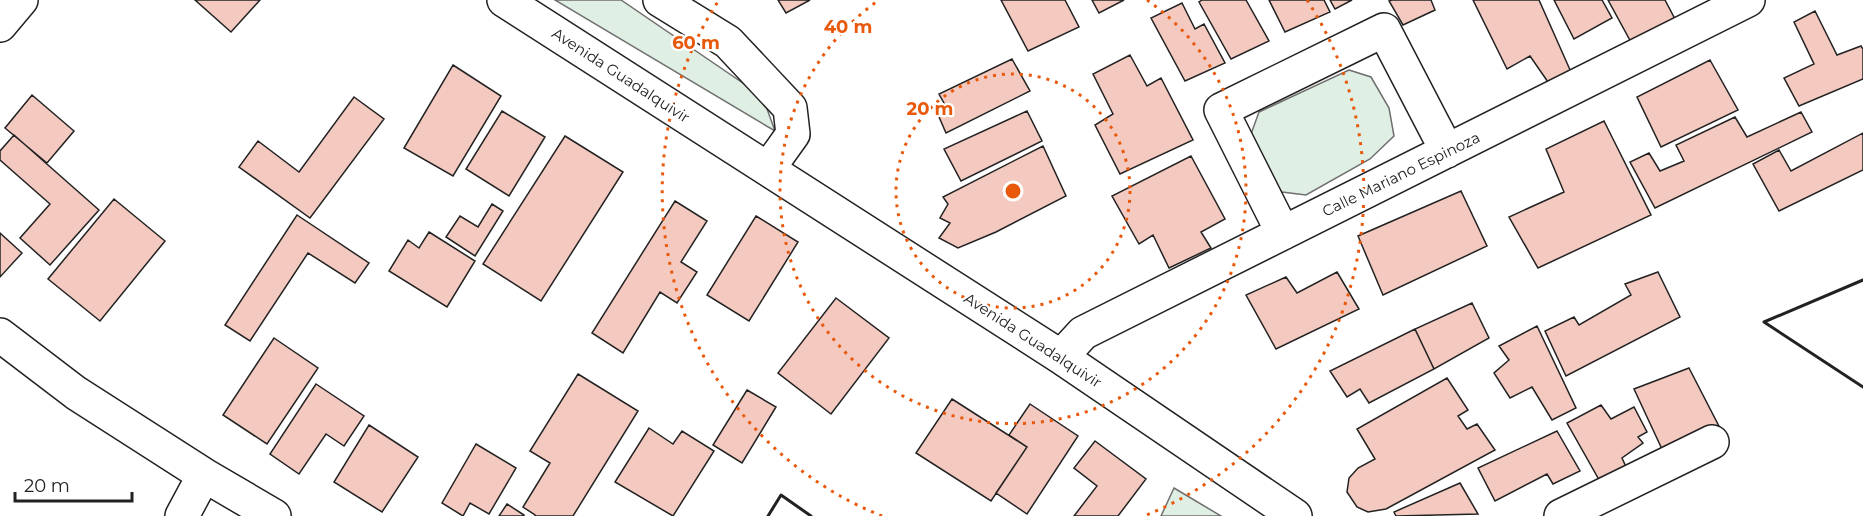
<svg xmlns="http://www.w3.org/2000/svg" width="1863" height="516" font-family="Montserrat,sans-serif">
  <rect width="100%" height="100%" fill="#fff"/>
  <!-- green -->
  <path fill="#e0efe3" stroke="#6f6f6f" stroke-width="1.5" d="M555,0h66l135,92 10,14 9,25z
    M1349,70l22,7 18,31 5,28 -24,23 -64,36 -24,-3 -17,-17 -14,-41 8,-22z
    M1174,488l47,28h-60z"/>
  <!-- building -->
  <path fill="#f3c9c0" stroke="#222" stroke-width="1.5" d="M195,0h65l-29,32z
    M778,0h32l-24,13z
    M1001,0h64l14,27 -51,24z
    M1092,0h32l-25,13z
    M1202,0h44l23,41 -38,18 -32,-57z
    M1269,0h55l6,12 -45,20z
    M1330,0h22l-17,9z
    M1392,0h39l4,10 -32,15 -14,-24z
    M1473,0h66l32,72 -23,10 -18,-26 -23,13z
    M1554,0h48l10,18 -38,21z
    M1608,0h57l11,21 -44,23z
    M1182,3l13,26 9,-5 21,39 -40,18 -34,-63z
    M1815,11l22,44 24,-9 2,3v30l-64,27 -15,-28 30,-14 -20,-42z
    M1130,55l17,31 14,-8 32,62 -73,34 -25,-49 18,-11 -20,-40z
    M1012,59l18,32 -84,42 -10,-23 9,-5 -6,-11z
    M1710,60l28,50 -77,37 -24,-50z
    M453,65l48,31 -48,80 -49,-28z
    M32,95l42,36 -27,32 -42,-35z
    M354,97l30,22 -74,99 -71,-51 19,-26 41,31z
    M502,111l43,26 -36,59 -43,-27z
    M1027,111l15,30 -81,40 -17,-32z
    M1801,112l11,20 -157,76 -25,-46 19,-9 11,18 24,-10 -8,-16 59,-28 12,20z
    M1604,121l47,94 -113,53 -29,-51 55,-25 -18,-43z
    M1863,133v37l-84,41 -26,-47 26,-14 12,21z
    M14,135l85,75 -49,55 -30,-27 30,-34 -50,-44v-9z
    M565,136l58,36 -82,129 -58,-37z
    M1043,146l23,50 -70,36 -38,16 -19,-10 11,-15 -10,-5 8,-14 -5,-7z
    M1191,156l34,63 -24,13 10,16 -42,20 -16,-33 -14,9 -27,-48z
    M1461,191l26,55 -104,49 -25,-59z
    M114,199l51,42 -65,80 -52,-42z
    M675,201l32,20 -26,41 16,10 -20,31 -17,-11 -37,61 -31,-20z
    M492,204l11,7 -28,45 -29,-19 14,-21 18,11z
    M297,215l72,48 -14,20 -47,-30 -58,88 -25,-16z
    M756,216l42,26 -49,79 -42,-26z
    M429,232l46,29 -28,46 -58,-36 19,-31 11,8z
    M0,233l22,20 -22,24z
    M1337,272l22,37 -83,40 -30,-54 40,-18 11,16z
    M1658,272l22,45 -114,59 -21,-45 29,-14 5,8 52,-30 -6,-11z
    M836,298l53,40 -58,76 -53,-41z
    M1472,303l17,35 -55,31 -19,-40z
    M1537,326l39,82 -24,12 -20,-33 -22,11 -16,-25 15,-13 -10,-14z
    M1415,329l19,40 -65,34 -9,-14 -13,8 -17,-26z
    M274,338l44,30 -51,76 -44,-29z
    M1689,368l34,66 -55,28 -34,-73z
    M578,374l60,37 -65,105h-38v-1l-12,-8 27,-44 -20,-12z
    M1447,378l21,32 -10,6 9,13 10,-5 18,26 -109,59 -18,3 -11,-5 -10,-15 2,-14 9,-10 17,-9 -18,-30z
    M316,384l48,32 -20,30 -18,-12 -27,40 -29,-20z
    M747,390l29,17 -34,56 -29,-18z
    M952,399l75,48 -36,54 -75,-48z
    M1030,404l48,32 -51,78 -31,-21 31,-46 -18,-12z
    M1601,405l10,14 23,-12 13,25 -9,5 5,6 -21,15 5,11 -25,16 -35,-62z
    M369,425l49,32 -36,55 -48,-30z
    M649,428l24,16 9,-13 32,20 -41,65 -58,-34z
    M1557,431l23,40 -27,13 -6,-10 -52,27 -17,-33z
    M1095,441l51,38 -28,37h-44l23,-30 -23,-18z
    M476,444l40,24 -27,46 -19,-11 -7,13 -21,-13z
    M1460,483l18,31 -82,2 -2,-4z
    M507,504l17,11v1h-25z"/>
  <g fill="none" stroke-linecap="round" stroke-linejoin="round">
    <!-- minor casing -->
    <g stroke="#222" stroke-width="36">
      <path id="minor" d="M504,0l557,357 234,159
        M660,0l68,42 62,66 3,26 -25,35
        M0,25l21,-25
        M1283,233l-62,-123 163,-80 63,121
        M0,335l76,58 128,82 70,41
        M1061,357l22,-24 665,-333
        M182,516l22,-41
        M1561,516l151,-74"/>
    </g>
    <!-- minor -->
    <use href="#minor" stroke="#fff" stroke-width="33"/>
    <!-- wall -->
    <path stroke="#222" stroke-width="3" d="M1863,280l-99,42 99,65
      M768,516l13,-21 30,21"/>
  </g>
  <!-- distance rings -->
  <g fill="none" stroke="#e8590c" stroke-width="3" stroke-dasharray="3 6">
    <circle cx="1013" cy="191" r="117"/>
    <path d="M1147 0A233 233 0 1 1 879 0"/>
    <path d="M882 516A350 350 0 0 1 719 0M1307 0A350 350 0 0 1 1144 516"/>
  </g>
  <g text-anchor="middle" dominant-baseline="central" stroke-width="4.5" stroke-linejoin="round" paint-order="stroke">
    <!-- street labels -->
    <g font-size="15" fill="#222" stroke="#fff">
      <text transform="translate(621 75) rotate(33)">Avenida Guadalquivir</text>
      <text transform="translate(1401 174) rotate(-26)">Calle Mariano Espinoza</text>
      <text transform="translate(1033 340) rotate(33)">Avenida Guadalquivir</text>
    </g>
  </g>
  <circle cx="1013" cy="191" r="9" fill="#e8590c" stroke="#fff" stroke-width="3"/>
  <g font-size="18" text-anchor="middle" font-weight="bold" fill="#e8590c" stroke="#fff" stroke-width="4.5" stroke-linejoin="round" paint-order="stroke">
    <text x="848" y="33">40 m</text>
    <text x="696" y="49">60 m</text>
    <text x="930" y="115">20 m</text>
  </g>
  <!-- scale -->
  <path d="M15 492v9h117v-9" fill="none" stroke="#222222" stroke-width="3"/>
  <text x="24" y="492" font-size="18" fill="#222222" stroke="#ffffff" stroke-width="4.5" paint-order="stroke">20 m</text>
</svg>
